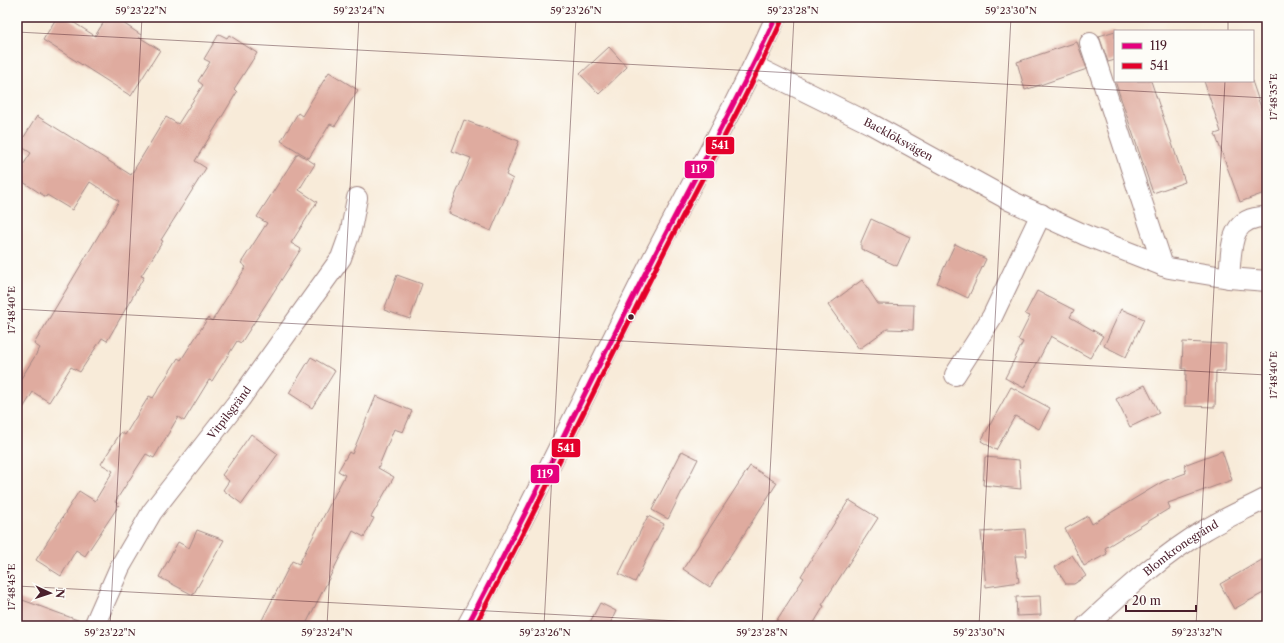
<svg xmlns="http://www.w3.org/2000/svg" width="1284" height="643" font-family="'Libre Caslon Text',serif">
  <rect width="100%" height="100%" fill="#fdfcf7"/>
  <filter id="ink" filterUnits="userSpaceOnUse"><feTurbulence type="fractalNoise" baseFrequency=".025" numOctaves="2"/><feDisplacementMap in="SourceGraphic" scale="8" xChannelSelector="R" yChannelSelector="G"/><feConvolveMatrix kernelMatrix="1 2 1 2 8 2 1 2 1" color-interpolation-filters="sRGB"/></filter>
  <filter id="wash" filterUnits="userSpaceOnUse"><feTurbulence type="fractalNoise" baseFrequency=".012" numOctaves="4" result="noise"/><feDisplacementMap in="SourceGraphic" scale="16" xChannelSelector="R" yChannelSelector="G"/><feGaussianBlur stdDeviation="0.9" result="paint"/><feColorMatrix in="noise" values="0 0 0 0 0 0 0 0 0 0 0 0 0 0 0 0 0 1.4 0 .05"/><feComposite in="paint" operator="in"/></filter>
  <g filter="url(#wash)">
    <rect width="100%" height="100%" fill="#f8ebd9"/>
    <g id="blocks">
      <!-- building -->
      <path fill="#dfab9f" d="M57,17h8l30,19 12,-19h7l27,18 -2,2 21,13 -29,46 -88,-56z
        M1115,31v29l-7,2 -9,-26z
        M219,34l8,4 2,-3 28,18 -23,36 3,3 -42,69 11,7 -45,72 2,1 -22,35 3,1 -37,64 -5,-3 -22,34 -9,-5 -22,35 -16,-10 -16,26v-33l23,-37 -6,-4 85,-143 -29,-19 -18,28 -25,-15 -1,2 -29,-19v-4l14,-21 -12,-8 18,-29 94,59 35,-58 12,7 25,-39 -5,-4 12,-19 -6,-3z
        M1077,42l10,27 -62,21 -8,-28z
        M609,47l18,20 -28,27 -19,-20z
        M329,72l29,18 -23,36 -5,-2 -21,34 -28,-17 17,-28 4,3z
        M1115,81h36l34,101 -32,11z
        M1204,81h48l15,44v67l-27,10 -25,-68 6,-2z
        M464,120l55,21 -13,34 7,4 -22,52 -43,-18 23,-55 -19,-7z
        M298,153l17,11 -16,26 18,12 -26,41 10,6 -60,94 -4,-2 -25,40 -3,-1 -25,41 -6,-4 -24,41 -8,-4 -31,48 4,3 -34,51 -9,-6 -15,26 -25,-16 43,-69 16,10 18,-30 -12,-7 20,-32 4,3 24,-39 4,2 25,-40 3,2 27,-42 4,3 34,-54 -5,-4 26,-40 -10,-6z
        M871,219l39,18 -13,29 -36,-17v-7z
        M955,244l31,15 -18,39 -31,-15z
        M397,275l25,9 -12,35 -26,-9z
        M862,280l16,24 36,1 -1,25 -26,-1 -28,20 -31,-44z
        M1037,291l37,19 -4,7 33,19 -13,22 -39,-22 -27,52 -19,-10 18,-36 -5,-2 12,-24 -5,-2z
        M1121,309l23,10 -18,38 -22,-11z
        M1183,342l43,2 -1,27h-9l-1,36 -30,-1 1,-37h-4z
        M311,357l24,14 -23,37 -23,-15z
        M1145,385l14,28 -29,14 -14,-28z
        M1011,387l39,21 -11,21 -24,-13 -19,34 -15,-9z
        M376,396l36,15 -9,21 -9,-3 -16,39 16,9 -23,40 3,1 -10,19 -11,-6 -48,95h-46l33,-65 7,3 46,-89 -7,-4 11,-19 3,2z
        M251,434l27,20 -36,50 -19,-14 6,-9 -7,-6z
        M682,451l16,8 -30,60 -16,-9z
        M1222,451l10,29 -64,23 2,5 -65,40 2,6 -23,12 -19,-37 23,-13 4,8 72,-43 22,-8 -2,-8z
        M985,457l34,3 2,29 -38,-4z
        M750,466l27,17 -67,104 -27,-18z
        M849,500l29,18 -56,87 2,1 -12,20h-39l31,-48 -3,-2z
        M648,516l16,8 -29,58 -16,-8z
        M1025,529l2,27h-12l4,26 -33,5 -5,-55z
        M197,530l27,10 -31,55 -34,-18 19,-35 11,6z
        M1072,555l14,21 -12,8h-8l-11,-17z
        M1267,557v34l-33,18 -14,-25z
        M1040,596l1,19 -24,1 -1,-19z
        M17,598l66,24v4h-66z
        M600,603l16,8 -7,15h-21z"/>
    </g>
  </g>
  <g filter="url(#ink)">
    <use href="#blocks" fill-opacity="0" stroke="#a18582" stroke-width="1"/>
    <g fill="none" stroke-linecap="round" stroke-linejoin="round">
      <!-- street casing -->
      <g stroke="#a18582" stroke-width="22">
        <g id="street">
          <path d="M1090,43l73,223"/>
          <path id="s1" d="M754,66l117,58 140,77 74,34 84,33 60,10 38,3"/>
          <path d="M1229,278c3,-30 -1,-62 38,-61"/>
          <path d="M955,375l37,-58 49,-103"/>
          <path id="s2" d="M94,626l26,-59 32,-55 88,-113 101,-141 10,-28 6,-32"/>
          <path d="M467,626c64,-118 121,-239 181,-358 43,-84 90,-166 128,-251"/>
          <path id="s3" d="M1086,626c37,-34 75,-70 119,-96 20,-12 41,-21 62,-32"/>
        </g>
      </g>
      <!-- street -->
      <use href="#street" stroke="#fff" stroke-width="20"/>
      <!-- bus-1 casing -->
      <g stroke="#fdfcf7" stroke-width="8">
        <path id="bus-1" d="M467,626c63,-118 120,-239 181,-358 43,-84 89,-166 128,-251"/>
      </g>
      <!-- bus-2 casing -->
      <g stroke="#fdfcf7" stroke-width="8">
        <path id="bus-2" d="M475,626c62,-117 119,-236 179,-354 42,-84 89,-166 128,-252"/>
      </g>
      <!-- bus-1 -->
      <use href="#bus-1" stroke="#e5007d" stroke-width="5"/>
      <!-- bus-2 -->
      <use href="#bus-2" stroke="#e4002b" stroke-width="5"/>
    </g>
  </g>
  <!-- ticks -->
  <path fill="none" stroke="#4a1f2b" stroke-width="1" stroke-opacity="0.45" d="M1228,31v-14M17,32l1250,66M17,309l1250,66M17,586l755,40M110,626l32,-609M327,626l32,-609M544,626l32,-609M762,626l32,-609M979,626l32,-609M1196,626l29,-545"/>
  <!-- markers -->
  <circle fill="#4a1f2b" stroke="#fdfcf7" stroke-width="1.5" cx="631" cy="317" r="3.5"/>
  <g text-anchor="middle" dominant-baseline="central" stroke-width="3" stroke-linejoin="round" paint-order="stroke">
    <!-- street labels -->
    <g font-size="11" fill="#4a1f2b" stroke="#fdfcf7">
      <text stroke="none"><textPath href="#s1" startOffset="162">Backlöksvägen</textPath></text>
      <text stroke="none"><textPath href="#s2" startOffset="254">Vitpilsgränd</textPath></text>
      <text stroke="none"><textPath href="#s3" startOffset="123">Blomkronegränd</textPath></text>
    </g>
  </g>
  <g stroke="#fdfcf7" stroke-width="1.5">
    <rect x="705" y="136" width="30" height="19" rx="4" fill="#e4002b"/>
    <rect x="684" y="160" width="31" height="19" rx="4" fill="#e5007d"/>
    <rect x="551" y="438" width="30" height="20" rx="4" fill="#e4002b"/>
    <rect x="530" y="464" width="30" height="20" rx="4" fill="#e5007d"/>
  </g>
  <g font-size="11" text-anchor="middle" font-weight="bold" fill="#fff">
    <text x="720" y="149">541</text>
    <text x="699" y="173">119</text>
    <text x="566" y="452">541</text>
    <text x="545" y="478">119</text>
  </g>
  <!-- margin -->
  <rect width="1284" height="643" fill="none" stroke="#fdfcf7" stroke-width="44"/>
  <!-- legend -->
  <rect x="1114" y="30" width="140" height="52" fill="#fdfcf7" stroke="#b5a4a5"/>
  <rect x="1122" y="43" width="20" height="6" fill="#e5007d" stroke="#b5a4a5"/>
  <text x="1150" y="50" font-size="12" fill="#4a1f2b">119</text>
  <rect x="1122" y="63" width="20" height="6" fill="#e4002b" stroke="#b5a4a5"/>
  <text x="1150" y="70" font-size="12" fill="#4a1f2b">541</text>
  <!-- north arrow -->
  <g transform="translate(50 593) rotate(93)" stroke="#fdfcf7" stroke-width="3" paint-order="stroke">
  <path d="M0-3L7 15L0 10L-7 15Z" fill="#4a1f2b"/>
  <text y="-6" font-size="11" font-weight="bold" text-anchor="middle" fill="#4a1f2b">N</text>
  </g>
  <!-- scale -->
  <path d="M1126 605v6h70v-6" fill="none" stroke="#4a1f2b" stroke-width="2"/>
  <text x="1132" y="605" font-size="12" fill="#4a1f2b" stroke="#fdfcf7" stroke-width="3" paint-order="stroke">20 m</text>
  <rect x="22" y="22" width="1240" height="599" fill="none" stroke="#4a1f2b" stroke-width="1.5"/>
  <g font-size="10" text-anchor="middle" fill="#4a1f2b">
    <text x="141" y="14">59°23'22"N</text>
    <text x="359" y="14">59°23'24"N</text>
    <text x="576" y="14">59°23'26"N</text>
    <text x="793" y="14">59°23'28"N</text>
    <text x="1011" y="14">59°23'30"N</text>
    <text transform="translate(1273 97) rotate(-90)" y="4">17°48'35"E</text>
    <text transform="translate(11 310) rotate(-90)" y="4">17°48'40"E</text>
    <text transform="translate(1273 375) rotate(-90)" y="4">17°48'40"E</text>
    <text transform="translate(11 587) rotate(-90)" y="4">17°48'45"E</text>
    <text x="110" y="636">59°23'22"N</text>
    <text x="327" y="636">59°23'24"N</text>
    <text x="545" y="636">59°23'26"N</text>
    <text x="762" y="636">59°23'28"N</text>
    <text x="979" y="636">59°23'30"N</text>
    <text x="1197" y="636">59°23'32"N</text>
  </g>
</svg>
